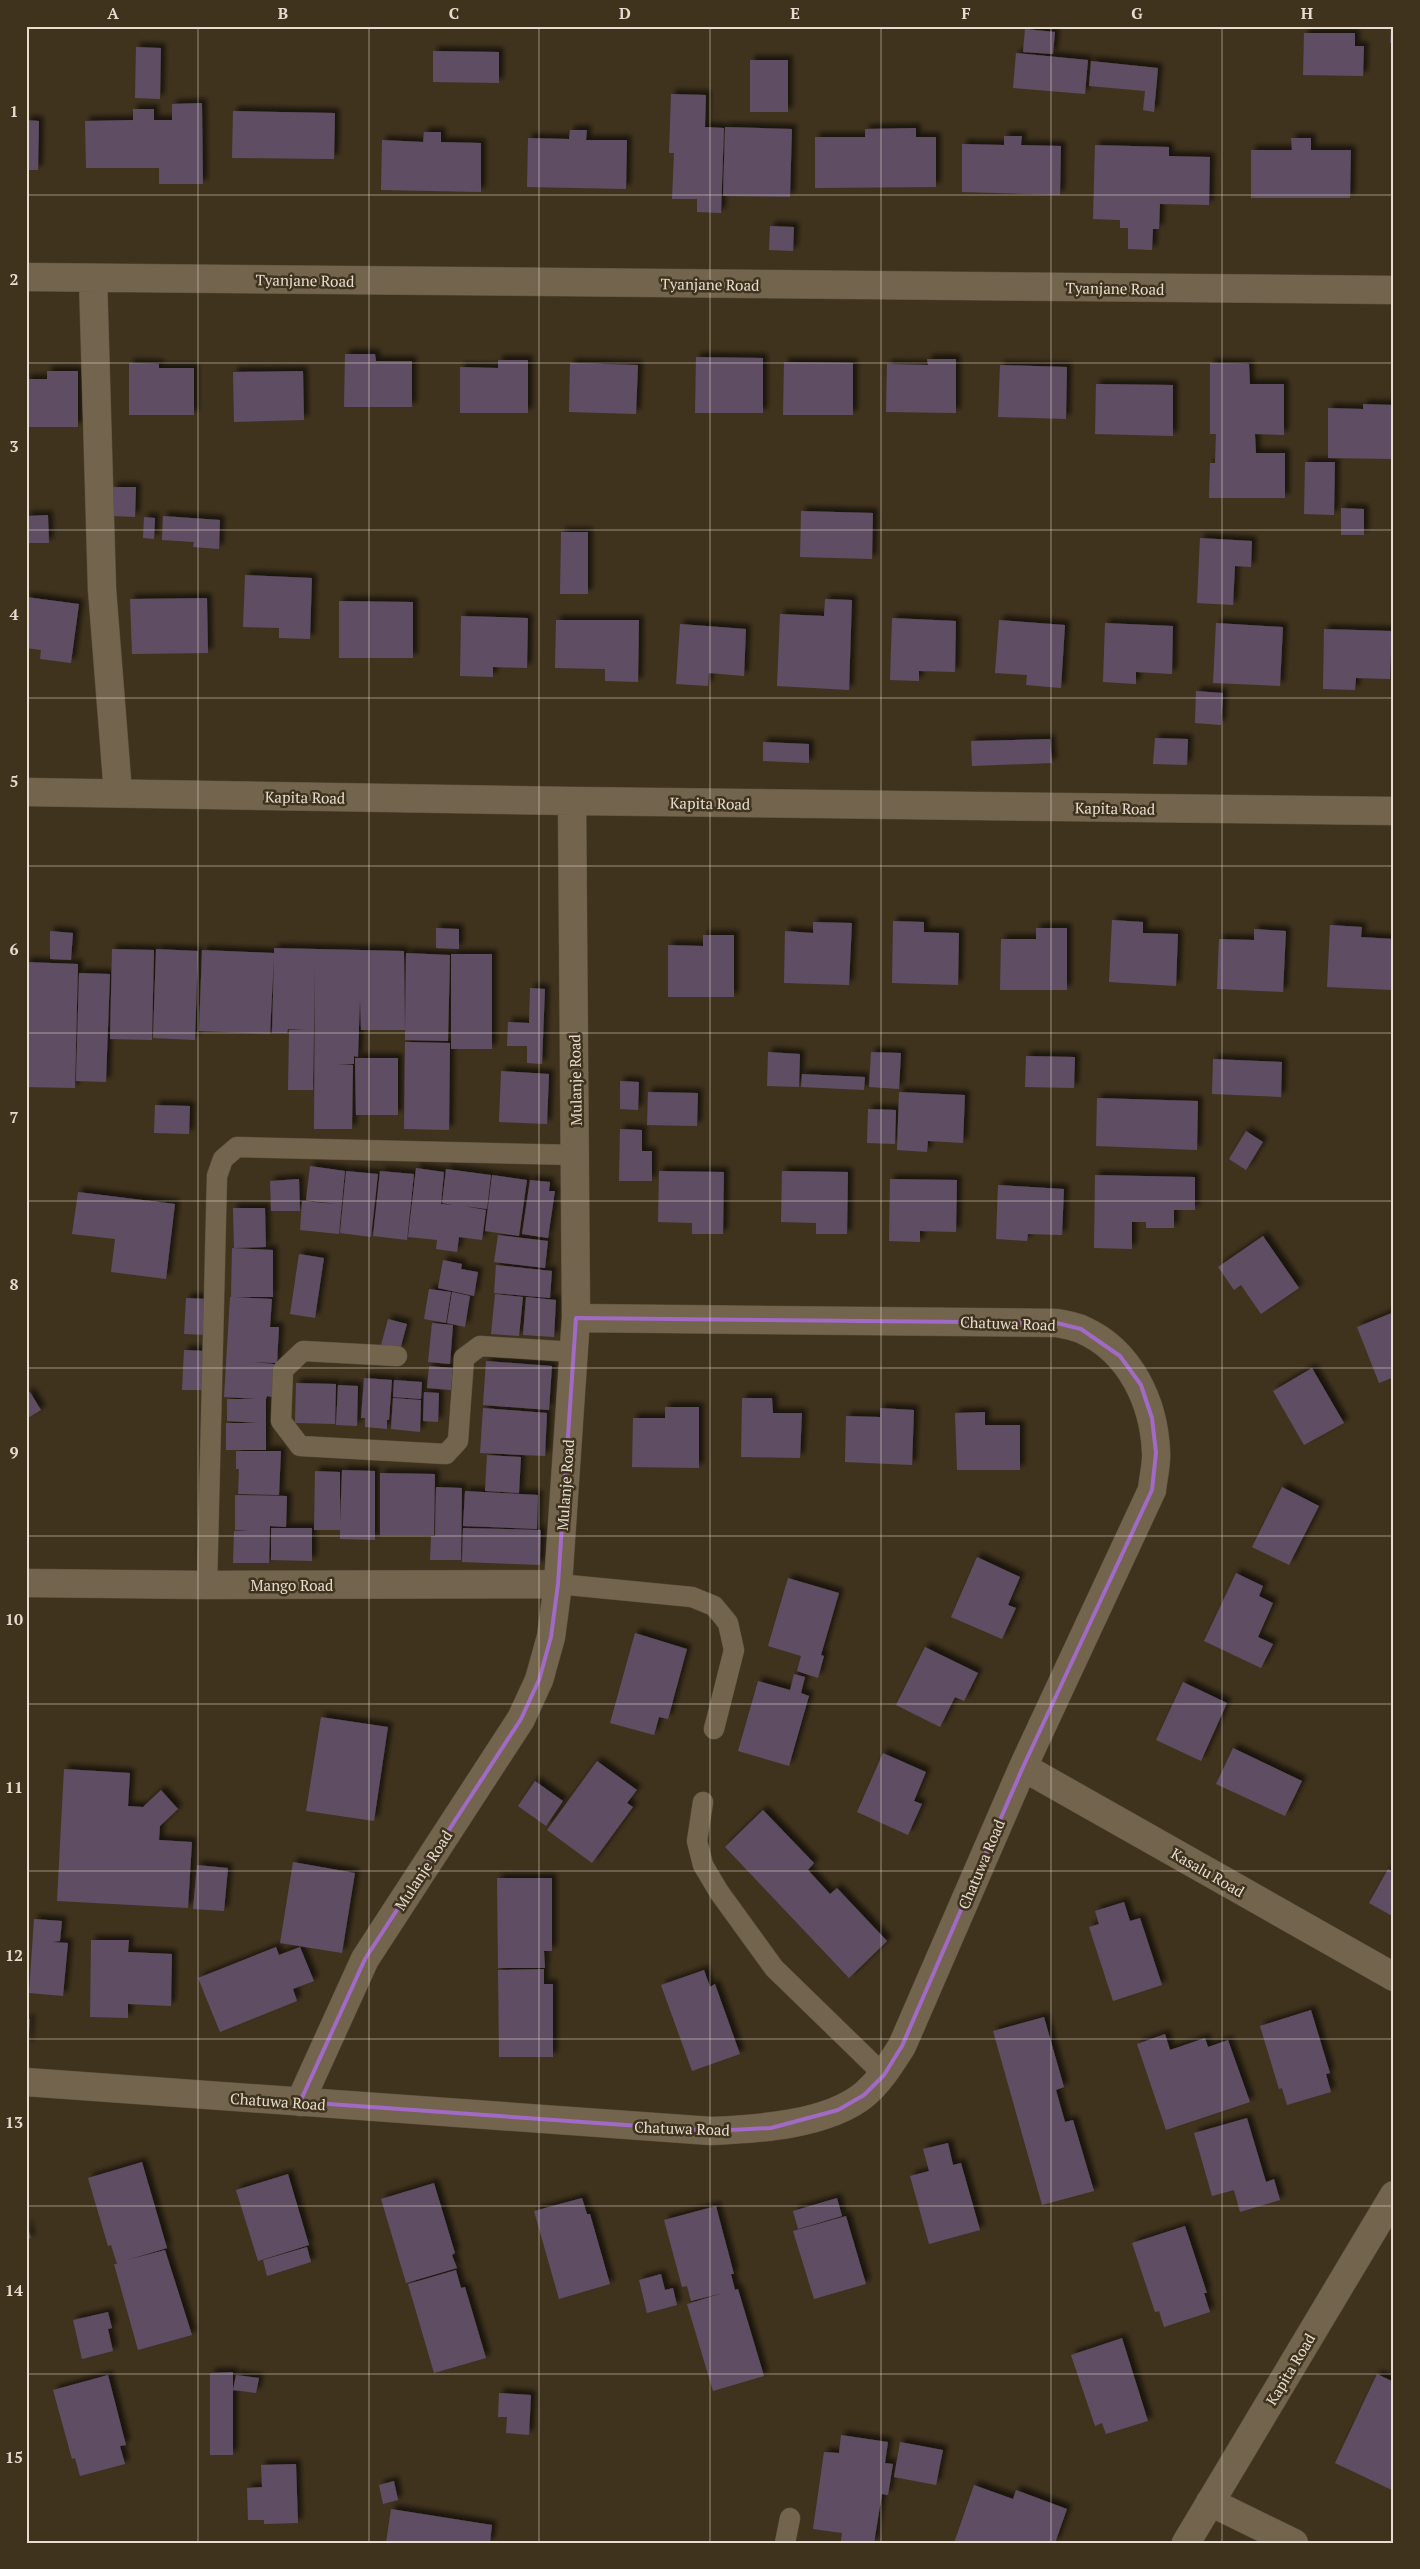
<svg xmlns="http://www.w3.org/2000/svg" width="1420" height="2569" font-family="'PT Serif',serif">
  <defs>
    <filter id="shadow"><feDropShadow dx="4.5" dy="-4.5" stdDeviation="2.5" flood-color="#0009"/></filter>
  </defs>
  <rect width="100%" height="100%" fill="#40331e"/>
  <!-- building -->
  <path fill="#5f4e63" filter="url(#shadow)" d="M1391,26h3v17h-4z
    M1025,29l30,3 -2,22 -30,-2z
    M1304,33h51v13h9l-1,30 -60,-1z
    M136,47l25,1 -1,51 -25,-1z
    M433,51l66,1v31l-66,-1z
    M1016,53l72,7 -3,34 -72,-6z
    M750,60h38v52h-38z
    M1091,61l67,7 -4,44 -11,-2 2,-19 -56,-5z
    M671,94l35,1 -1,32 19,1 -3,85 -24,-1v-13h-25l2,-46h-5z
    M202,103l1,81h-44v-16h-73l-1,-47 48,-1v-11h21v11h18v-16z
    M233,111l102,2 -1,46 -102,-1z
    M26,120l13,1 -1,49h-12z
    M725,127l67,2 -2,68 -67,-1z
    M916,128v9h20v50l-121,1v-51h50v-8z
    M570,130h17l-1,10h41l-1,49 -99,-2 1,-49 41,1z
    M424,132h17v10l40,1v49l-100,-2 1,-50 41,2z
    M1004,136h18l-1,9 40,1 -1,49 -98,-3v-48l42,1z
    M1291,138h20v12h40l-1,48h-99v-48h41z
    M1095,145l74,2v9l41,1 -1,48 -49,-1 -1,25h-6l-1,21 -24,-1v-21h-8v-8l-27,-1z
    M770,226l24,1 -1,24 -24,-1z
    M345,354h30l1,7h36v46h-68z
    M696,357l67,1v55h-68z
    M927,359h29v54l-70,-1 1,-48 41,1z
    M498,360h30v53h-68v-46l38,1z
    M784,362l69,1v52h-70z
    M129,363l30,1v4h35v47h-65z
    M570,363l68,2 -2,49 -67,-2z
    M1210,363l39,1 1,20h34v51l-29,-1 1,19h29v45h-76l1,-35h5l1,-29h-6z
    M1000,365l67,2 -1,52 -68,-2z
    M47,371h31v56h-52v-48h21z
    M303,371l1,49 -70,2 -1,-50z
    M1096,384l77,1v51l-78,-2z
    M1363,404l31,1 -1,54 -65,-1v-50l35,1z
    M1305,462h30l-1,53 -30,-1z
    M113,487h23l-1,30 -22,-1z
    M1341,508l23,1v26h-23z
    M801,511l72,2 -1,46 -72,-2z
    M48,515l1,28h-23v-27z
    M163,516l57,4 -1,29 -26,-2 1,-5 -32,-2z
    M144,517l11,1 -1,21 -11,-1z
    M561,532h27v62h-28z
    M1200,538l52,3 -1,26 -16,-1 -2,39 -36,-2z
    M245,575l67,3 -2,61 -31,-1v-10l-36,-1z
    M26,597l53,7 -8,59 -31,-4 1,-9 -15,-2z
    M207,598l1,55 -76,1 -2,-55z
    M825,599l27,1 -3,90 -72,-4 3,-72 44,2z
    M339,601l74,1v56h-74z
    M461,616l67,2 -1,50 -34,-1v10l-33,-1z
    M892,618l64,3 -1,51 -36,-1v10l-29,-1z
    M556,620h83l-1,62 -33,-1v-12l-50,-1z
    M999,620l66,5 -4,63 -35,-3 1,-10 -32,-2z
    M1105,623l68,3 -1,48 -36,-2v12l-33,-2z
    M1216,623l67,4 -3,59 -67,-3z
    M680,624l66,5 -2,47 -35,-3 -1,13 -32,-2z
    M1324,629l68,2 -2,48 -34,-1 -1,12 -32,-1z
    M1196,691l27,2 -2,32 -26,-2z
    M1155,738l33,1 -1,26 -34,-1z
    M1050,739l2,24 -80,3 -1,-25z
    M763,742l46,2v19l-46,-2z
    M1112,920l31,2v11l35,1 -2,52 -67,-4z
    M893,921l31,1v10l35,1 -1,52 -66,-2z
    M813,922l39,1 -3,62 -65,-2 1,-52 28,2z
    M1330,925l32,2 -1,10 33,2 -1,51 -66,-3z
    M436,928l23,1v20l-23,-1z
    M1036,928h31v62h-67l1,-51h35z
    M1254,929l32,2 -3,61 -66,-3 2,-50 35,1z
    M50,931l23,2 -2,27 -21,-1z
    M703,935h31v62h-66v-52l35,1z
    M274,948l130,3 1,79h-44l-1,-32 -2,59 -4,-1v8h-17l16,1 -1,64h-38l1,-162 -2,123h-25l1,-60h15l-16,-1 -1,4h-15l2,-76 -4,77 -71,-3 3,-81 72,3z
    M112,949l42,1 -2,90 -42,-1z
    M156,949l42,2 -3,89 -42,-2z
    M406,953l44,2 -2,86 -43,-1z
    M451,954h41v95h-41z
    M26,962l52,2 -3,124 -49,-1z
    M79,973l31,1 -4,108 -30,-1z
    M530,988l15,1 -3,75 -15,-1v-17h-20l1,-24 21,1z
    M405,1042l45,1 -1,87 -45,-1z
    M768,1052l32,2 -1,33 -32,-1z
    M871,1052l30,1 -2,36 -30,-2z
    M1026,1056l49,1 -1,31 -49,-1z
    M355,1058h43v57h-42z
    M1213,1059l69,3 -1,35 -69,-3z
    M501,1071l48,3 -2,50 -48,-2z
    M802,1074l63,3 -1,13 -63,-3z
    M620,1081l19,1 -1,28 -18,-1z
    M648,1092l50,1 -1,33 -50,-1z
    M899,1092l66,3 -2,48 -35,-2 -1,11 -30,-2z
    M1097,1098l101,3 -1,49 -101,-4z
    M155,1105l35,1 -1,28 -35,-1z
    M868,1109l28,1 -1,34 -28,-1z
    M620,1129l22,1v21h10v30h-33z
    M1246,1131l17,11 -17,28 -17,-11z
    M310,1166l35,5 -6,63 -39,-4 2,-29 34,3 -30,-4z
    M416,1168l28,4 -3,32 12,1 -11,-2 4,-34 45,6 -4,34 -24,-3 23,4 -4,30 -23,-3 -2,15 -21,-3 1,-9 -29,-3z
    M346,1171l32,3 -7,63 -31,-4z
    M380,1171l34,3 -7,66 -34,-4z
    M659,1171l65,1 -1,62h-31v-11l-34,-1z
    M782,1171l66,1 -1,62h-31v-11l-35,-1z
    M492,1175l35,5 -8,56 -34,-5z
    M1095,1175l100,2v33h-21v18h-28v-6h-14v27l-38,-1z
    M299,1179l1,32h-29l-1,-30z
    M890,1179l67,1 -1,52 -36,-1v11l-31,-1z
    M530,1180l20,2 -1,9h6l-7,47 -26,-4z
    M998,1185l66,4 -2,46 -34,-1 -1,7 -31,-2z
    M78,1192l97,12 -9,75 -55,-7 4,-33 -43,-5z
    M233,1208h32l1,39 -32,1z
    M498,1235l50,6 -3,27 -51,-6z
    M1263,1236l36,52 -38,26 -20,-29 -7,5 -16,-23z
    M232,1248l41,2v47h-39l38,2 -2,28h9l-2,36 -26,-1 23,2 -2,33 -5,-1 -1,3v51h-40v-27h33l-32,-2v-22h30l-33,-2 6,-100h1z
    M299,1254l25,4 -9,60 -25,-4z
    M443,1260l19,4 -1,5 17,3 -4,24 -36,-8z
    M496,1265l56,6 -2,27 -56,-5z
    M429,1289l22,3 -5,31 -22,-4z
    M452,1292l18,4 -5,31 -18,-4z
    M495,1294l28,3 -4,39 -28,-2z
    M526,1297l30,3 -2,37 -31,-2z
    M186,1298l23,1 -2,36 -23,-1z
    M1394,1312v65l-15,6 -22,-56z
    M388,1319l19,5 -7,26 -19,-5z
    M432,1323l21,2 -3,39 -22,-2z
    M184,1350l23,1 -1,39h-24z
    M486,1361l66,5 -3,44 -66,-5z
    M429,1366l24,2 -2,22 -24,-2z
    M1312,1368l32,55 -40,22 -31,-54z
    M364,1378l28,2 -3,40h-2v9l-22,-2v-9h-4z
    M394,1380l28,2 -1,17 -28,-2z
    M296,1383l40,1 -1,40 -40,-1z
    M338,1385l20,1 -1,40 -21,-1z
    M30,1392l11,18 -15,9v-25z
    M424,1392l15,1 -1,29 -15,-1z
    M393,1398l28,2 -1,32 -29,-3z
    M742,1398h30l1,15h29l-2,45 -59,-1z
    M665,1407h34v61l-67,-1 1,-49h32z
    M483,1408l64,5 -2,43 -65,-3z
    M880,1408l34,2 -2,55 -67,-3 1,-46 34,1z
    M985,1412v13h35v45h-63l-2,-57z
    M236,1451h45l-2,44 -41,-1 1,-25h-3z
    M487,1455l34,2 -2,36 -34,-2z
    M342,1470l33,1v69l-35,-1v-9h-26l1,-59 25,1v51z
    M380,1473l55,1 -1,61h-54z
    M436,1487l26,1 -1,72h-31l1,-24h4z
    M1282,1487l37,19 -30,59 -37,-18z
    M465,1491l73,4 -1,34 -74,-3z
    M235,1495l52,1 -1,31 -16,-1 -1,37h-36l1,-32h15l-14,-1z
    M271,1528h41v33l-41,-1z
    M463,1528l78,2 -1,35 -78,-3z
    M977,1557l43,20 -12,28 8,3 -14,31 -51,-22z
    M1236,1573l27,13 -4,10 14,7 -15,34 15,7 -12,24 -57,-27z
    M788,1578l51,15 -18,62 3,1 -6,22 -21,-7 4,-15 -33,-10z
    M635,1633l52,16 -19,70 -9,-2 -5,18 -44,-12z
    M925,1647l53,26 -14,28 -9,-4 -15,30 -44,-22z
    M794,1674l11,3 -4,16 8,3 -20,70 -51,-15 20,-70 32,9z
    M1183,1682l44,21 -26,58 -45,-21z
    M321,1717l67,10 -14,94 -68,-10z
    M1233,1748l69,33 -17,35 -69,-32z
    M883,1753l43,19 -12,29 8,3 -14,31 -51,-23z
    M597,1761l40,29 -10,13 6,4 -41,56 -45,-33z
    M64,1769l66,4 -2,33 15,1 18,-17 17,19 -18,17 -1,14 33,2 -4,66 -131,-7z
    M535,1781l28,20 -17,25 -28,-20z
    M763,1810l51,53 -6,7 22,24 7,-6 50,53 -38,37 -124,-131z
    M293,1862l62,11 -13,80 -62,-10z
    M197,1865l31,3 -4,43 -31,-2z
    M1388,1869l6,3v45l-25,-14z
    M497,1878h55v73h-8l1,17h-47z
    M1124,1902l6,19 10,-3 22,67 -49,16 -24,-74 10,-3 -4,-13z
    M34,1919l28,2 -2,20 -8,1 16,1 -5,53 -34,-3z
    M91,1940h38l-1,12 44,2 -1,52 -43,-2v14l-38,-1z
    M276,1947l3,8 21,-8 14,34 -21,8 4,12 -77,31 -22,-54z
    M544,1969v15h9v73h-54l-1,-87z
    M704,1970l6,17 5,-3 25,70 -48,17 -31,-86z
    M1311,2010l19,63 -4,1 5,18 -44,13 -5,-17 -3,1 -19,-63z
    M1044,2017l20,70 -8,3 9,32 8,-2 21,71 -52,14 -49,-174z
    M26,2019h4l-2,27h-2z
    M1165,2034l5,16 35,-12 3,9 20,-7 22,62 -84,28 -29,-86z
    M1247,2118l19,64 8,-3 6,21 -40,12 -6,-22 -22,6 -18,-63z
    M948,2143l5,22 8,-2 19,67 -51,14 -19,-68 19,-5 -6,-22z
    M142,2162l25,86 -40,12 38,-10 27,85 -54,15 -24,-86h3l-6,-19 -3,1 -20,-68z
    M288,2174l21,71 -51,16 -22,-71z
    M434,2183l21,70 -3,2 5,13 -51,15 -25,-84z
    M582,2198l5,16h3l20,70 -51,15 -25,-88z
    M837,2198l5,18 -44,13 -5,-18z
    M716,2206l18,68h-3l4,16 3,-1 26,87 -51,15 -26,-87 36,-11 -32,8 -4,-15 -5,1 -18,-67z
    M846,2216l20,68 -52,15 -21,-68z
    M26,2222l5,16 -5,2z
    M1185,2226l22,67h-3l6,19 -46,15 -5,-16 -4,1 -23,-69z
    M307,2247l4,15 -44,14 -4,-16z
    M456,2270l5,18 4,-1 21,71 -52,15 -26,-89z
    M661,2274l4,16 8,-2 4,17 -30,8 -8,-33z
    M108,2312l4,16 -4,1 5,22 -31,8 -9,-39z
    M1122,2338l26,83 -42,13 -4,-11 -7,3 -24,-71z
    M233,2372v83h-23v-82z
    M1377,2374l17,8v109l-59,-28z
    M108,2375l18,70 -6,1 5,18 -45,12 -5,-18 -3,1 -19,-69z
    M236,2375l23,3 -3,15 -23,-3z
    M499,2393l32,2 -2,40 -23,-2 1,-16h-9z
    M841,2435l47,7 -3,21 8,1 -5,31 -6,-1 -8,49 -33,-2 1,-8 -29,-4 11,-77 15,1z
    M900,2442l43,8 -7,35 -42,-8z
    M296,2464l2,59 -34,1v-4h-16l-1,-32 15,-1 -1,-22z
    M394,2481l4,19 -15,4 -4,-19z
    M974,2485l39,14 3,-9 51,19 -12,34h-101z
    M391,2509l101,16 -2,18h-104z"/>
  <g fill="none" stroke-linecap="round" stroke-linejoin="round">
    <!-- lane casing -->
    <g stroke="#5c513f" stroke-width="21">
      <path id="lane" d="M397,1356l-94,-5 -20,19 -2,51 19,25 146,8 12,-13 6,-83 16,-12 94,6
        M558,1584l134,13 22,9 14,17 6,27 -20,79
        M207,1585l10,-409 6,-17 14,-12 339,8
        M703,1802l-6,39 6,24 16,27 55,76 110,107
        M785,2543l5,-25"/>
    </g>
    <!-- street casing -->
    <g stroke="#5c513f" stroke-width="29">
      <path id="street" d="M26,277l1368,13
        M93,278l9,311 16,204
        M26,792l546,9 822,10
        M26,1583l181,2 351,-1
        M1023,1767l371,210
        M26,2082l685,49c46,-2 117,-6 154,-37 16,-14 26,-31 37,-48l121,-279 129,-277c1,-12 5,-26 4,-38 -2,-50 -26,-101 -73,-122 -8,-4 -18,-5 -26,-7l-481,-5
        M300,2102l65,-143 156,-240 18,-39 12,-43 7,-53 18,-266 -4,-517
        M1210,2502l84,41
        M1186,2543l208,-348"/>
    </g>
    <!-- lane -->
    <use href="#lane" stroke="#73644d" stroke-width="20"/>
    <!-- street -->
    <use href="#street" stroke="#73644d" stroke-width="28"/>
  </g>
  <!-- marked area -->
  <path fill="none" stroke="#a06ac5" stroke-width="4" stroke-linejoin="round" d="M576,1318l481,5 24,6 39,27 21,29 11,33 4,35 -4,37 -129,277 -121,279 -18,29 -20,20 -26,15 -67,18 -60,3 -411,-29 65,-143 156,-240 18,-39 12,-43 7,-53z"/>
  <!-- grid -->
  <path fill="none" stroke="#e6ddd0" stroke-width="1" stroke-opacity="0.55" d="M198,26v2517M369,26v2517M539,26v2517M710,26v2517M881,26v2517M1051,26v2517M1222,26v2517M26,195h1368M26,363h1368M26,530h1368M26,698h1368M26,866h1368M26,1033h1368M26,1201h1368M26,1368h1368M26,1536h1368M26,1704h1368M26,1871h1368M26,2039h1368M26,2206h1368M26,2374h1368"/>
  <g text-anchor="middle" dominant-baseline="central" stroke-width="5" stroke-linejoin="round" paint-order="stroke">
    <!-- street labels -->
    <g font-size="15" fill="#e6ddd0" stroke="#40331e">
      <text transform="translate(305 280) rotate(1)">Tyanjane Road</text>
      <text transform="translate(710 284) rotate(1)">Tyanjane Road</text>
      <text transform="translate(1115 288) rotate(1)">Tyanjane Road</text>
      <text transform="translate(305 797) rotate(1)">Kapita Road</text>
      <text transform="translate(710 803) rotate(1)">Kapita Road</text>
      <text transform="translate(1115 808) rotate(1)">Kapita Road</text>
      <text transform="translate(575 1080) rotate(-91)">Mulanje Road</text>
      <text transform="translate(1008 1323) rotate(2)">Chatuwa Road</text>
      <text transform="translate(565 1485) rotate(-86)">Mulanje Road</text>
      <text x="292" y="1585">Mango Road</text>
      <text transform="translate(981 1864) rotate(-67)">Chatuwa Road</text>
      <text transform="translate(423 1870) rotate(-57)">Mulanje Road</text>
      <text transform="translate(1208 1872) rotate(30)">Kasalu Road</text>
      <text transform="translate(278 2101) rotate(4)">Chatuwa Road</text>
      <text transform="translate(682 2128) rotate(2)">Chatuwa Road</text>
      <text transform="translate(1290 2369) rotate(-59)">Kapita Road</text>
    </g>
  </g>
  <!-- border -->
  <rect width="1420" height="2569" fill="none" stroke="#40331e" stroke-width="55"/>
  <rect x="28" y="28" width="1364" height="2514" fill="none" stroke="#e6ddd0" stroke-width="2"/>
  <g font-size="16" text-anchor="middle" font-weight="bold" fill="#e6ddd0">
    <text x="113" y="19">A</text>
    <text x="283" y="19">B</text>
    <text x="454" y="19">C</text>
    <text x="625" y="19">D</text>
    <text x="795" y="19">E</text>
    <text x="966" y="19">F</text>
    <text x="1137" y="19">G</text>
    <text x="1307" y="19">H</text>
    <text x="14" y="117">1</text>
    <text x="14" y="285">2</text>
    <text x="14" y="452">3</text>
    <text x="14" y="620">4</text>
    <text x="14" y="787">5</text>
    <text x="14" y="955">6</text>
    <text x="14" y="1123">7</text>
    <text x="14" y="1290">8</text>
    <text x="14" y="1458">9</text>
    <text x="14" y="1625">10</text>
    <text x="14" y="1793">11</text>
    <text x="14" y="1961">12</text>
    <text x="14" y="2128">13</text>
    <text x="14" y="2296">14</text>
    <text x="14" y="2463">15</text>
  </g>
</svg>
